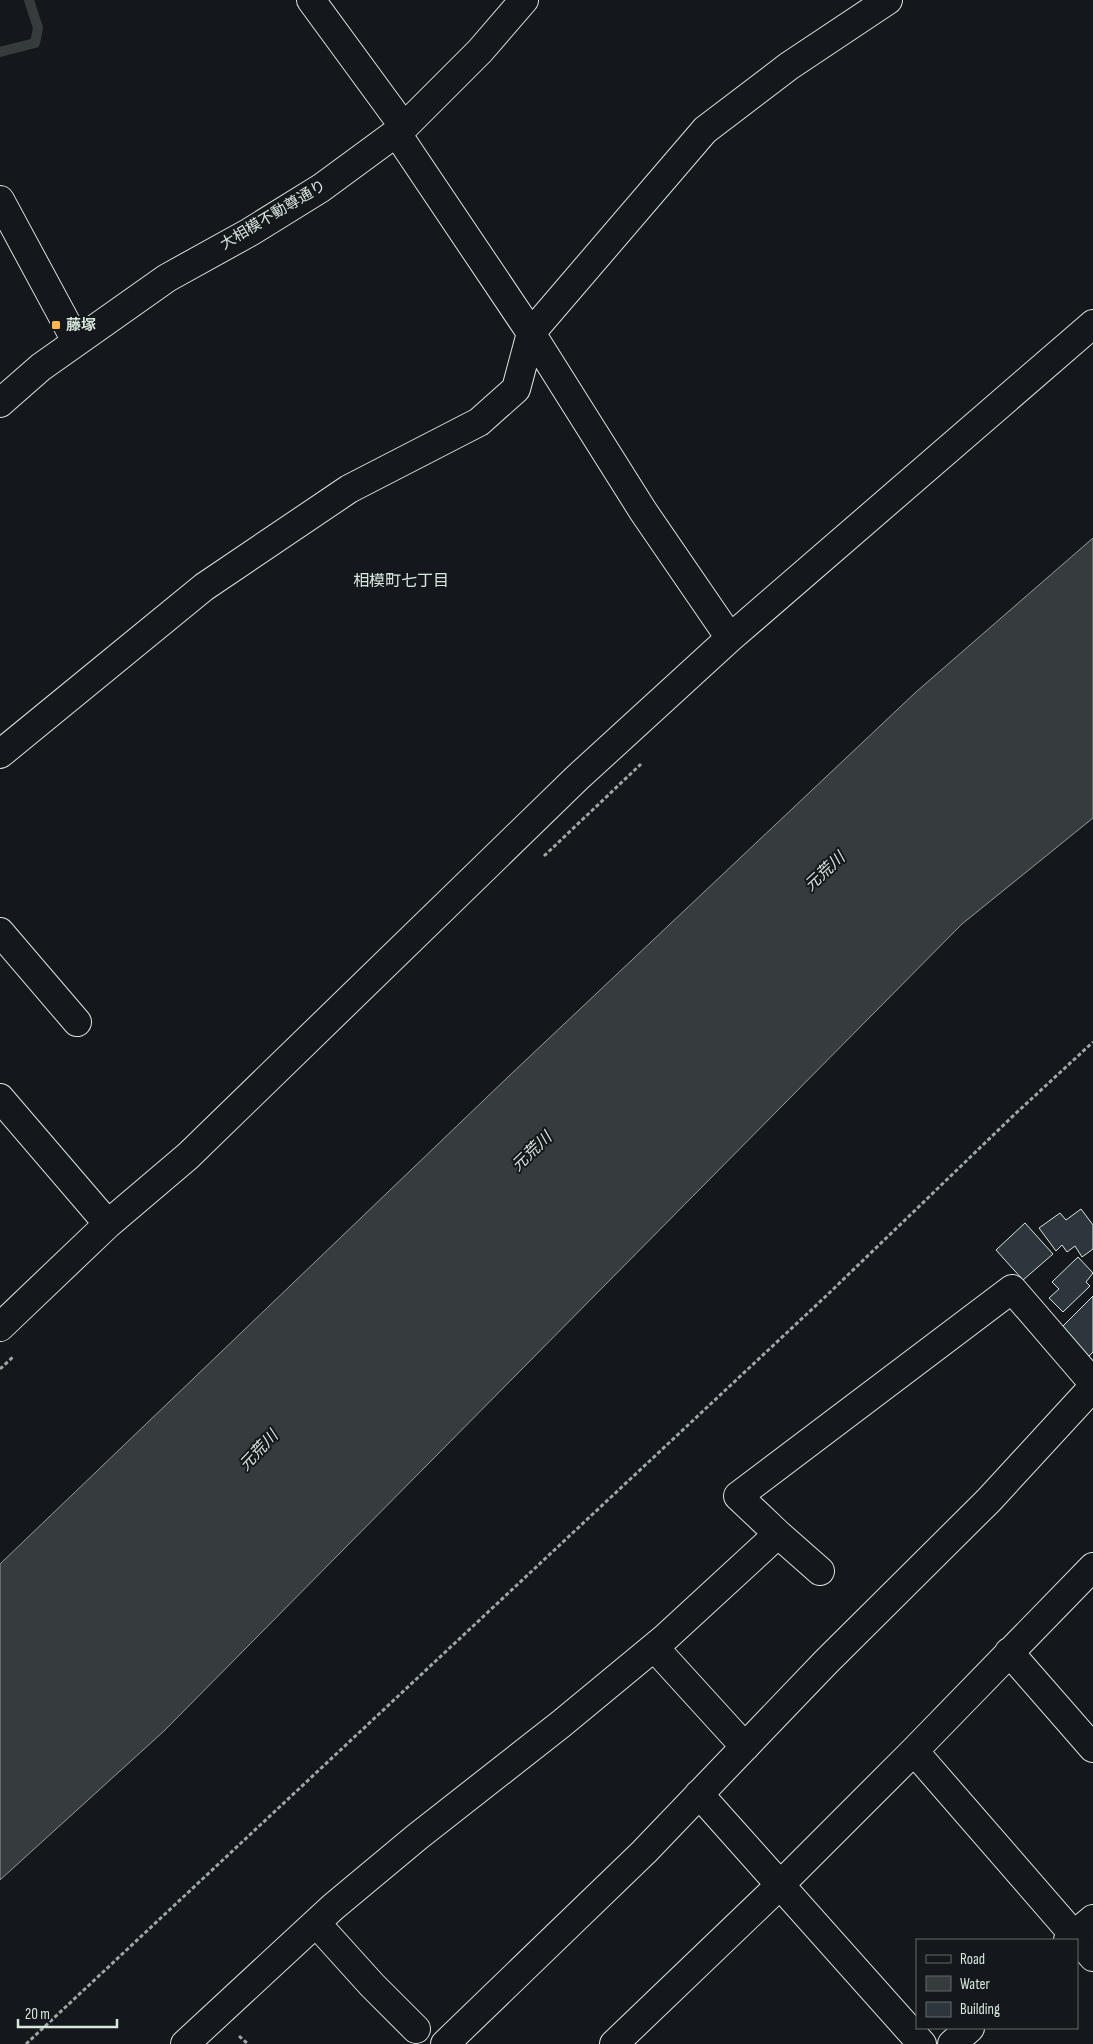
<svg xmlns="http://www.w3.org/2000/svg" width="1093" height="2044" font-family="'Sofia Sans Condensed','Noto Sans JP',sans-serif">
  <rect width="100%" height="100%" fill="#14181c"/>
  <!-- water -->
  <path fill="#363b3e" stroke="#939e99" d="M1093,538v280l-131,106 -798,807 -164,149v-316l509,-488 407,-384z"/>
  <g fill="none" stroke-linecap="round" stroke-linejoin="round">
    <!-- stream -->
    <path stroke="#363b3e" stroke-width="10" d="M0,52l35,-9 3,-15 -9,-28"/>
  </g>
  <!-- building -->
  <path fill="#2c363c" stroke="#d8e6dc" d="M1081,1209l12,16v24l-11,8 -7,-11 -8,6 -5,-7 -6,6 -17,-23 21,-15 6,7z
    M1025,1223l28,31 -30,26 -27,-30z
    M1078,1257l15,16 -7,9 4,4 -27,26 -14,-14 10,-9 -7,-7z
    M1093,1296v56l-4,4 -28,-28z"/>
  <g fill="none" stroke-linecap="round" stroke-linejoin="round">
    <!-- minor casing -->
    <g stroke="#d8e6dc" stroke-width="30">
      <path id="minor" d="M311,0l93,127
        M396,132l135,201 112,178 87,127
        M0,200l76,141
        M0,403l41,-36 126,-89 83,-46 71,-44 83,-61 76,-76 44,-51
        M0,754l204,-167 145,-98 130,-67 37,-33 15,-56 174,-203 84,-64 99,-66
        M0,932l77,90
        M0,1098l108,126
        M0,1327l108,-103 80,-68 389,-378 153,-140 363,-314
        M778,1534l42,37
        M654,1647l91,100
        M1009,1652l84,96
        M914,1751l179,206
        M699,1794l223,250
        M316,1923l56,62 44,44
        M1068,1940l25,-21
        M185,2044l148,-137 84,-70 144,-113 104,-86 113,-104 -40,-38 274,-207 81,94
        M445,2044l199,-192 182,-190 163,-162 104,-113
        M614,2044l166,-159 134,-134 179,-184
        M952,2044l18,-16"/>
    </g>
    <!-- path -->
    <path stroke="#9da8a2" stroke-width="3" stroke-dasharray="4 2.5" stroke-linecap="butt" d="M544,856l97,-92
      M0,1369l14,-13
      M239,2036l9,8
      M26,2044l799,-747 189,-182 79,-73"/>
    <!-- minor -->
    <use href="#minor" stroke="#14181c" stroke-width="28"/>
  </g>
  <!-- markers -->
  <rect fill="#ffb74d" stroke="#14181c" stroke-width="2" x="51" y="320" width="10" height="10" rx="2.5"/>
  <g text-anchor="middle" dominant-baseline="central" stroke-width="4" stroke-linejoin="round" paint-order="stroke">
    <!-- street labels -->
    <g font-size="15" fill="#d8e6dc" stroke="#14181c">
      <text transform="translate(273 215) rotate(-31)">大相模不動尊通り</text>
    </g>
    <!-- poi labels -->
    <g font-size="15" font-weight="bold" fill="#d8e6dc" stroke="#14181c" text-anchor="start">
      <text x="66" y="325">藤塚</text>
    </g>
    <!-- neighbourhood labels -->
    <g font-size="16" fill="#d8e6dc" stroke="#14181c">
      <text x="401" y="581">相模町七丁目</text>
    </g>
    <!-- water labels -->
    <g font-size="16" font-style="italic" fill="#d8e6dc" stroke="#14181c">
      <text transform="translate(825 872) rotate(-43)">元荒川</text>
      <text transform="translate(532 1152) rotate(-44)">元荒川</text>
      <text transform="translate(259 1451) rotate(-47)">元荒川</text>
    </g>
  </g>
  <!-- legend -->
  <rect x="916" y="1939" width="162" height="90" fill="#14181c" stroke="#626a69"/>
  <rect x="926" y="1955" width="25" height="8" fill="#14181c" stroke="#626a69"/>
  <text x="960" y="1964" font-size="15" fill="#d8e6dc">Road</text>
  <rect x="926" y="1976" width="25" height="15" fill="#363b3e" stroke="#626a69"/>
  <text x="960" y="1989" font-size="15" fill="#d8e6dc">Water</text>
  <rect x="926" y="2002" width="25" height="15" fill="#2c363c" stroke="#626a69"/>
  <text x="960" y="2014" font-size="15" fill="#d8e6dc">Building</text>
  <!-- scale -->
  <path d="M18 2019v8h99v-8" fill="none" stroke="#d8e6dc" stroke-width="2.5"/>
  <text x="25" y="2019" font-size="15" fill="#d8e6dc" stroke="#14181c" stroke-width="4" paint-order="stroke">20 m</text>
</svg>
